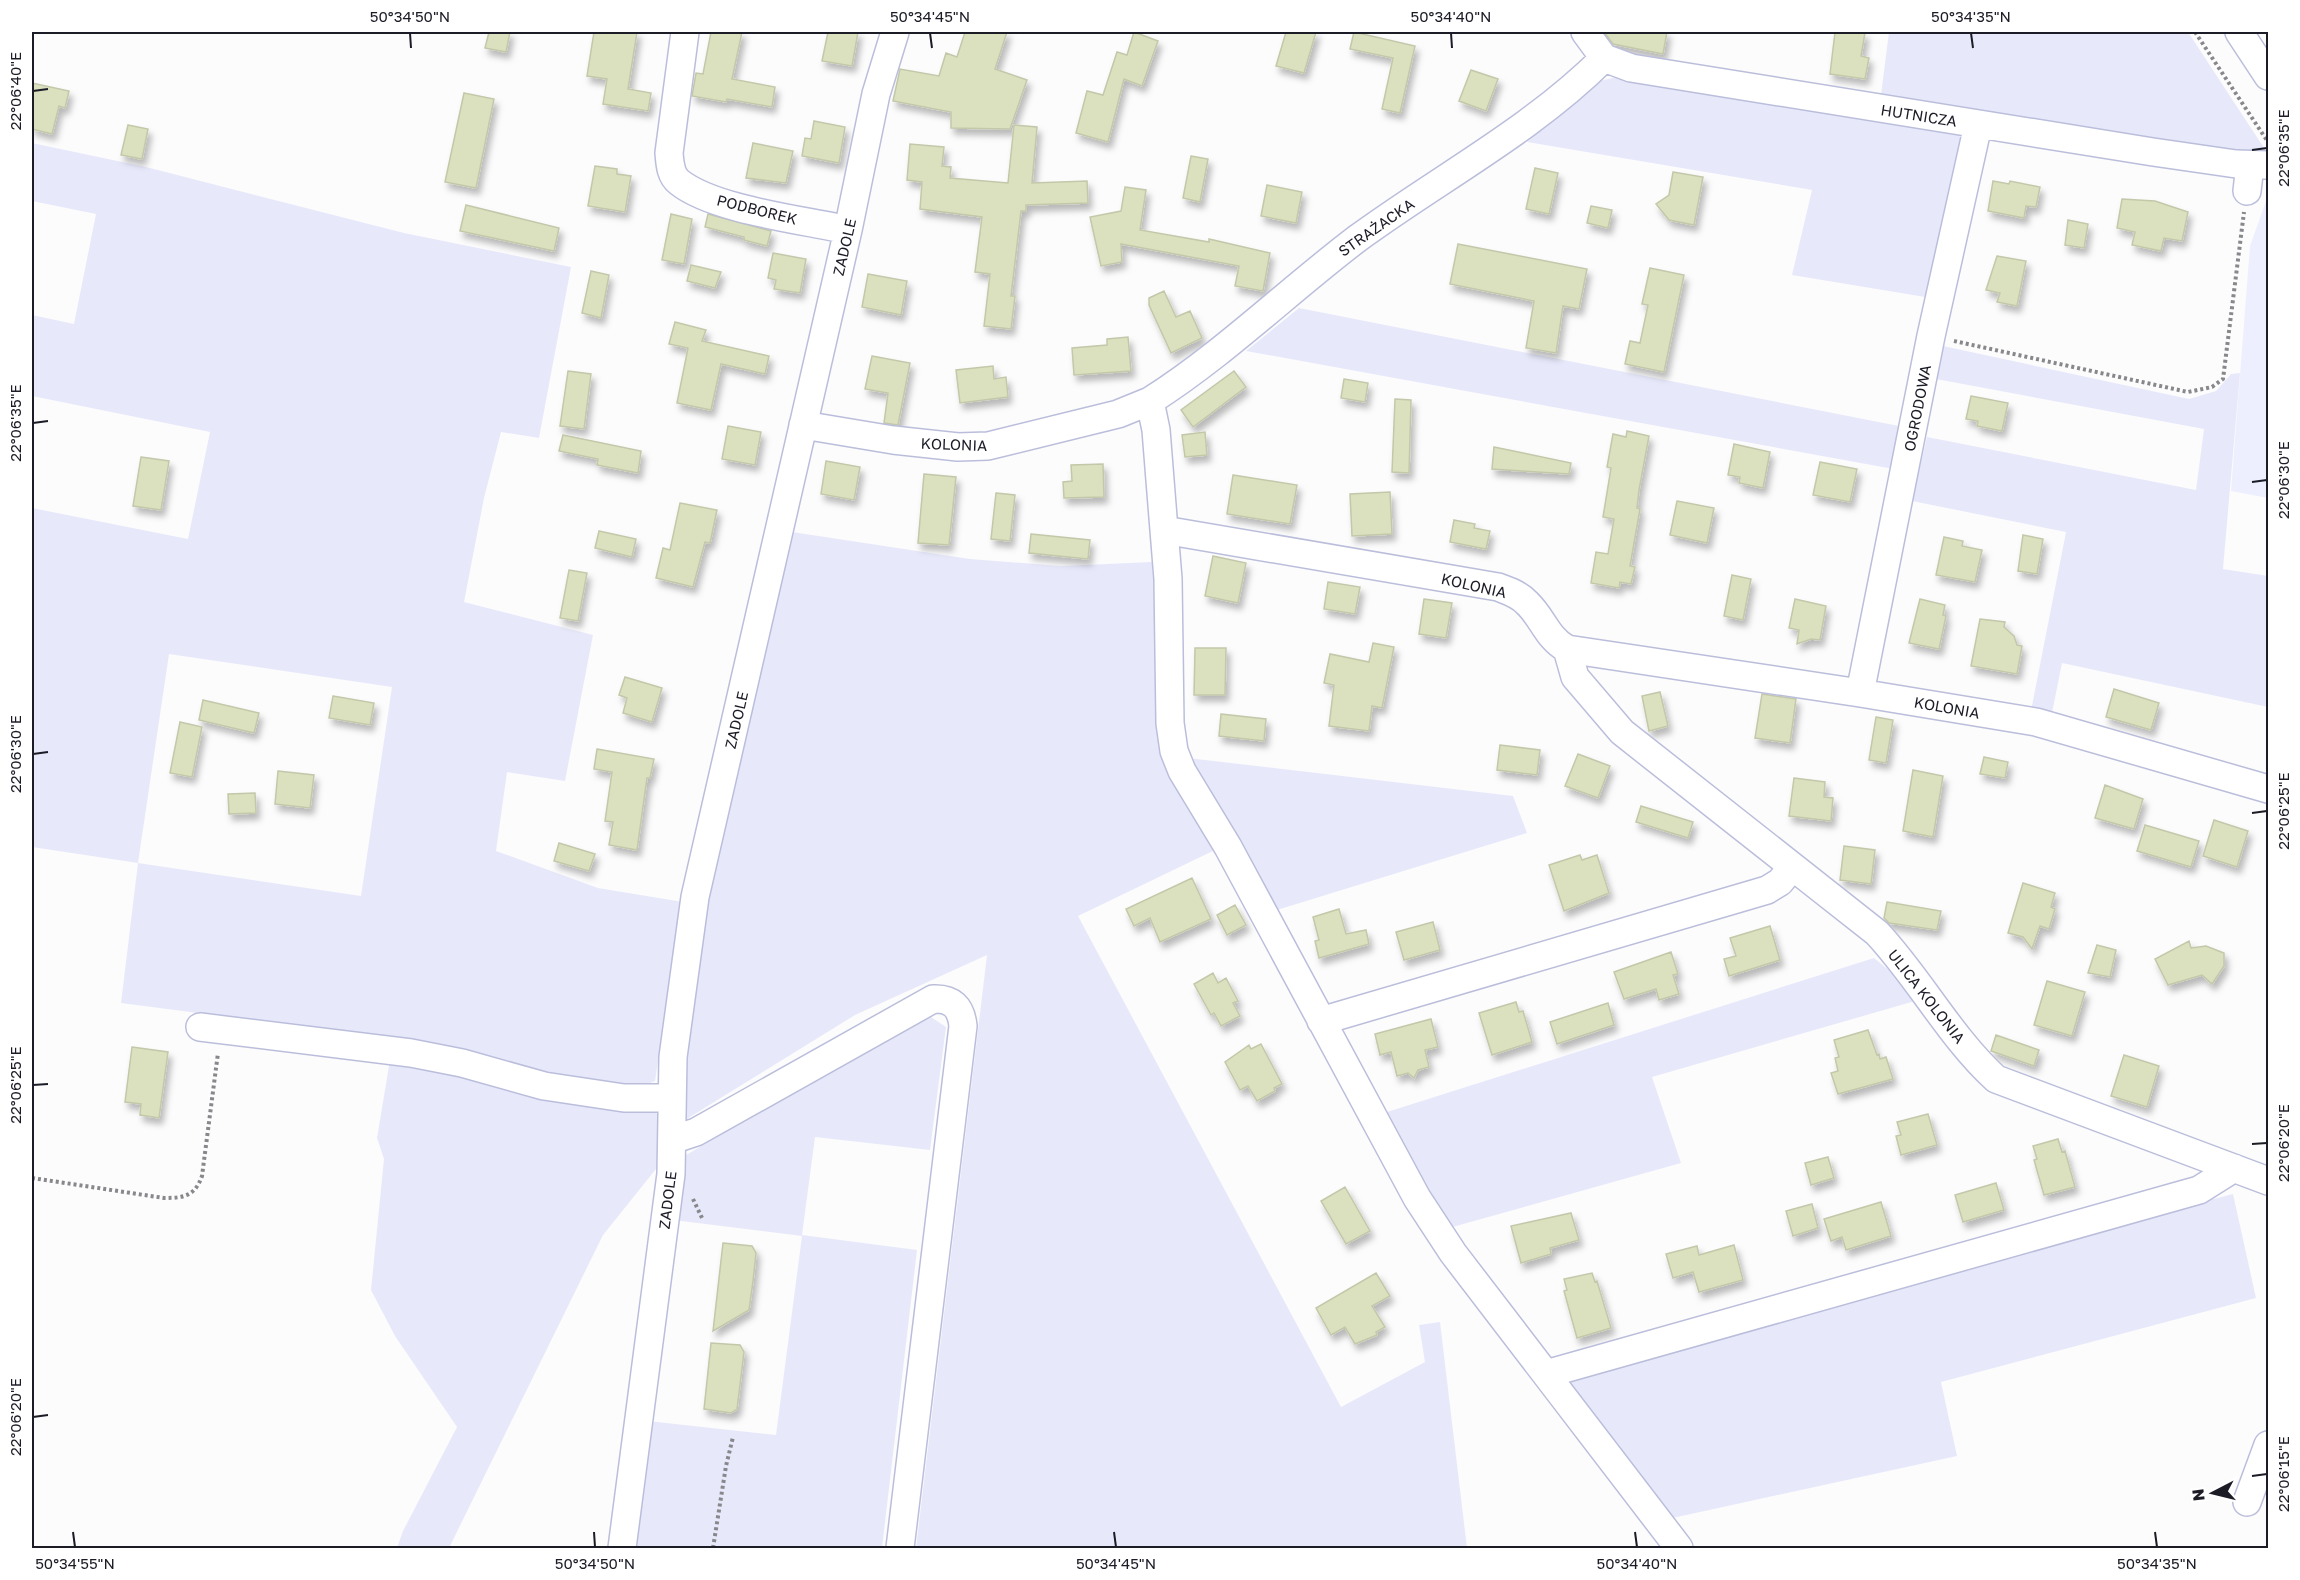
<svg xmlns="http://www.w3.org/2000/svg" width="2300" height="1580" font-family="'Golos Text',sans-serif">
  <defs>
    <filter id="shadow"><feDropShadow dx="3.5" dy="6" stdDeviation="3" flood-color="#0004"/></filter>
  </defs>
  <rect width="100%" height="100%" fill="#fcfcfc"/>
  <!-- built -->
  <path fill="#edeffe" d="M2268,196v302l-37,-7 19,-245z"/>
  <!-- green -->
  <path fill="#e7e9fb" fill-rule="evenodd" d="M1889,32h299l80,122 -35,1 -353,-52z
    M1617,77l348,58 -34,163 -139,-23 20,-85 -285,-48 68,-60z
    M32,143l114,24 258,66 167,34 -32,171 -38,-6 -17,66 -20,104 129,33 -28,146 -58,-9 -11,79 102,37 85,14 -28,179 -18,7 -109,-16 -154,-36 -253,-33 17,-140 -106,-16v-339l156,31 22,-107 -178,-36v-81l42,9 22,-110 -64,-13zM169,654l223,33 -31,209 -223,-33z
    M1299,308l610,120 -10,42 -653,-119z
    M1943,346l246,53 27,-8 15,-17 9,-1 -17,196 45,7v131l-206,-44 -11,55 -21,-2 36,-184 -154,-31 15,-64 269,53 8,-61 -268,-50z
    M792,532l178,27 91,7 91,-4 10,160 55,127 -139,67 263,491 84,-45 -6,-37 21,-3 27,226h-551l71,-593 -132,60 -170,105 -6,-16 26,-208z
    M1188,758l325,38 14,37 -250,77z
    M1874,958l22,18 19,25 -263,76 29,86 -232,65 -25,-35 -37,-81z
    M931,1017l15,10 -16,123 -115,-13 -13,98 115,15 -35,298h-250l16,-127 128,14 26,-199 -129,-16 8,-62 141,-83z
    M390,1060l260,47 8,8 6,22 -4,27 -57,71 -154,313h-52l6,-17 54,-104 -62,-91 -24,-46 13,-131 -7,-21z
    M2233,1194l23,104 -315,84 16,74 -289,63 -109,-141 530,-147z"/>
  <!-- building -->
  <path fill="#dbe0be" stroke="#c4c8aa" stroke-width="1.5" filter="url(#shadow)" d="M489,32h21l-4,20 -21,-4z
    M594,32h43l-9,57 23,4 -3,18 -45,-7 4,-25 -20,-3z
    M711,32h31l-10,47 43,8 -3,20 -45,-8 -1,3 -34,-6 4,-23 7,1z
    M828,32h30l-6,34 -30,-5z
    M965,32h42l-12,37 32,11 -17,49 -59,-1v-16l-58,-11 7,-32 39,7 7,-23 11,4z
    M1134,32l24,9 -16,45 -18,-7 -16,63 -32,-9 11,-42 16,4 14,-43 10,3z
    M1286,32h30l-12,41 -28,-7z
    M1354,32l61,14 -15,67 -18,-4 11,-51 -43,-9z
    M1604,32h63l-4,22 -50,-10z
    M1835,32l30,1 -4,23 8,2 -4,21 -35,-5z
    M1471,70l27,9 -12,32 -27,-10z
    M32,83l37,8 -4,17 -6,-2 -7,28 -20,-5z
    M464,93l30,6 -18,89 -31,-6z
    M814,121l31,6 -6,36 -37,-7 3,-18 6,1z
    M128,125l20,4 -6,30 -21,-4z
    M1014,125l23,2 -5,56 55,-2 1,22 -62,2v6h-5l-10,85h4l-4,33 -27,-3 6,-52 -15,-2 7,-55 -62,-8 2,-27 -15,-2 3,-36 34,3 -2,19 9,1 -1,11 58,5z
    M753,143l40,8 -7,32 -40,-5z
    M1191,156l17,3 -8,43 -17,-4z
    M595,166l22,3v5l14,2 -6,36 -37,-6z
    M1535,168l23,5 -9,41 -23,-5z
    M1673,172l30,5 -9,48 -25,-5 -13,-16 13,-9z
    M1993,181l16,3 1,-3 30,6 -4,20 -10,-1 -2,12 -36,-7z
    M1267,185l35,7 -6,31 -35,-7z
    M1125,187l21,3 -6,40 69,12v-3l61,14 -7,38 -28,-5 4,-20 -118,-22 1,18 -21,4 -11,-49 31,-6z
    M2122,199l33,2 33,11 -6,29 -18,-3 -3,13 -29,-6 3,-13 -18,-4z
    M466,205l93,23 -5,23 -94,-20z
    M1591,206l21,4 -4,18 -21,-5z
    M671,214l21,5 -8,45 -22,-4z
    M708,214l63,17 -4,15 -23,-6v-3l-39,-10z
    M2068,220l20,4 -4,24 -19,-3z
    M1458,244l129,25 -8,40 -16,-3 -7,47 -30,-5 8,-47 -84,-17z
    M773,253l33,6 -6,34 -26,-4 2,-9 -8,-2z
    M1997,256l29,5 -9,45 -20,-4 3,-9 -14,-3z
    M691,265l30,7 -6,16 -28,-7z
    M1650,268l34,7 -20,97 -39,-8 5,-23 10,2 8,-38 -6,-1z
    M591,271l18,4 -8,43 -19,-5z
    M868,274l39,7 -6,34 -39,-8z
    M1164,291l12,26 14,-6 12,27 -31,15 -22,-48v-7z
    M675,322l31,8 -4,11 67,15 -4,18 -44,-10 -10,46 -34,-7 11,-55 -19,-4z
    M1128,337l3,34 -57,4 -2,-27 35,-3v-6z
    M872,356l38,7 -12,62 -14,-2 4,-30 -23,-4z
    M993,366l1,13 12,-2 2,20 -48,6 -4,-33z
    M568,371l23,3 -7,55 -24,-3z
    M1234,371l12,16 -53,40 -12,-17z
    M1344,379l24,4 -3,19 -24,-4z
    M1971,396l37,7 -6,28 -25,-5 1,-5 -12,-2z
    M1395,399l16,1 -2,73 -17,-1z
    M728,426l33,6 -6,33 -33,-6z
    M1627,431l22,5 -10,54 -2,18 3,1 -10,57 5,1 -4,17 -11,-2 -1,6 -28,-5 5,-31 12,2 6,-35 -11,-2 8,-49 -4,-1 6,-33 13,3z
    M1205,432l2,23 -22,2 -3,-22z
    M563,435l78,16 -3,22 -41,-8 1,-6 -39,-8z
    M1734,444l36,8 -7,36 -24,-5 1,-6 -12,-2z
    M1494,447l77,16 -2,11 -77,-5z
    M141,457l28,4 -8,49 -28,-4z
    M826,461l34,6 -6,33 -33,-6z
    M1820,462l37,7 -7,33 -37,-7z
    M1103,464l1,33 -40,1 -1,-16 9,-1 -1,-16z
    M924,474l32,3 -7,68 -31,-2z
    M1233,475l64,10 -7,39 -63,-10z
    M1390,492l2,42 -40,2 -2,-42z
    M996,493l19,2 -5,46 -19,-2z
    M1677,501l37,7 -7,35 -37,-8z
    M680,503l37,7 -7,33 -5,-1 -12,45 -37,-9 7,-30 7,2z
    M1454,520l21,4 -1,4 16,3 -4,18 -36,-7z
    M599,531l37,8 -4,18 -37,-9z
    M1031,534l59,6 -2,19 -59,-6z
    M2023,535l20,4 -6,35 -19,-3z
    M1944,537l19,4 -1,5 20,4 -7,32 -39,-7z
    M1213,556l33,7 -8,40 -33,-7z
    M569,570l18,3 -9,48 -18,-3z
    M1732,575l19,4 -8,41 -19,-4z
    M1328,582l32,5 -5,27 -31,-5z
    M1424,599l28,4 -6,35 -27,-4z
    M1795,599l31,7 -6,34 -9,-1 -14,5 2,-14 -10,-2z
    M1920,599l25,6 -2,10 3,1 -7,33 -30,-6z
    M1980,619l25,3 -1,5 10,9 3,9 5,1 -5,28 -46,-8z
    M1373,643l21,4 -12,61 -10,-2 -3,25 -40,-5 5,-41 -10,-2 6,-29 39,8z
    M1195,648h31l-1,47h-31z
    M625,677l37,11 -10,34 -29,-9 4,-15 -8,-3z
    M2114,689l45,14 -8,27 -45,-13z
    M1660,692l8,34 -19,5 -7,-35z
    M1762,694l34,5 -6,44 -35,-5z
    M333,696l41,7 -4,22 -41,-7z
    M203,700l56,13 -5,20 -55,-13z
    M1221,714l45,5 -2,22 -45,-5z
    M1876,717l17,3 -7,43 -17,-3z
    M180,722l22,5 -10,50 -22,-4z
    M1500,745l40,5 -3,25 -40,-5z
    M597,749l57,10 -4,19h-3l-10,72 -28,-5 4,-23 -8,-1 7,-49 -18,-3z
    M1578,754l32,12 -12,32 -33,-12z
    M1984,757l24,5 -3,16 -25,-4z
    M1913,770l30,6 -10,61 -30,-6z
    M278,771l36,4 -4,33 -35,-4z
    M1794,778l31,4 -1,15 9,1 -2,23 -42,-5z
    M2105,785l38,14 -9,30 -39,-11z
    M255,793l1,20 -27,1 -1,-20z
    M1641,806l52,16 -5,16 -52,-16z
    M2214,820l34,11 -11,36 -34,-11z
    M2145,825l54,16 -8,26 -54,-16z
    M559,843l36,11 -6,17 -35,-10z
    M1844,846l31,4 -4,34 -31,-4z
    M1580,855l2,5 15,-5 12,38 -45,18 -15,-46z
    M1192,878l19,41 -51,23 -10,-24 -16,8 -8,-17z
    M2023,883l32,10 -4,14 4,2 -6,20 -9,-3 -8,23 -9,-12 -15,-4z
    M1887,902l54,9 -4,19 -48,-7 -5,-5z
    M1235,905l11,20 -19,10 -10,-20z
    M1339,909l7,25 20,-4 3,14 -50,14 -4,-17 4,-1 -6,-23z
    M1433,922l7,28 -36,10 -8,-28z
    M1770,926l10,34 -51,16 -5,-17 12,-3 -6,-18z
    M2189,941l2,7 15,-2 18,7v13l-12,18 -10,-9 -34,10 -13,-26z
    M2097,945l19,5 -6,27 -22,-4z
    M1671,952l7,22 -5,1 6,19 -20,6 -3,-11 -32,10 -10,-27z
    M1213,973l5,10 8,-5 12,23 -5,2 7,13 -19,10 -7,-13 -3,2 -17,-31z
    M2047,981l38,11 -13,44 -38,-11z
    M1516,1002l3,10 4,-1 9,31 -40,13 -13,-42z
    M1608,1003l6,22 -57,19 -7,-22z
    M1431,1019l7,28 -13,3 4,17 -11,3 -4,8 -6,-5 -11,3 -6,-24 -11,3 -5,-21z
    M1868,1030l9,25 2,-1 1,5 6,-2 7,22 -55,15 -7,-21 7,-2 -3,-13 4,-1 -5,-17z
    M1996,1035l43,15 -5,16 -43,-15z
    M1261,1044l21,40 -8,4 1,3 -18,10 -9,-15 -8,4 -15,-28 24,-17 2,4z
    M132,1047l36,5 -9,66 -19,-3 1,-11 -16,-2z
    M2124,1055l35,11 -12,41 -36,-11z
    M1928,1114l9,31 -36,10 -5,-19 5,-1 -4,-13z
    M2058,1139l4,13 3,-1 10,36 -31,8 -10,-35 3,-1 -4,-13z
    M1828,1157l6,21 -23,7 -6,-22z
    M1996,1183l8,27 -41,12 -8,-27z
    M1345,1187l25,44 -24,13 -25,-43z
    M1881,1202l10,34 -45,14 -4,-13 -11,4 -7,-22z
    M1812,1204l6,24 -25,8 -7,-25z
    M1571,1213l8,27 -29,8 1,6 -30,9 -10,-37z
    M723,1243l29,3 4,7 -3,28 -4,29 -36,21z
    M1734,1245l9,35 -44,12 -6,-20 -20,6 -7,-24 31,-8 2,9z
    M1376,1273l14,23 -18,10 13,21 -9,5 1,3 -22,9 -10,-17 -14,8 -15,-27z
    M1592,1273l3,9 2,-1 14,47 -34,10 -13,-47 3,-1 -3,-11z
    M711,1343l29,2 4,7 -7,57 -6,4 -27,-4z"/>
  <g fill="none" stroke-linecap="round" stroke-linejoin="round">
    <!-- minor casing -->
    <g stroke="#bbbedb" stroke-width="30">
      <path id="minor" d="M685,32l-16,121c1,10 1,22 10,29 35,28 125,38 169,48
        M1585,32l19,26 27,10 522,84 83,12 32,1
        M2239,32l29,44
        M2247,191l3,-26
        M1150,401c74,-47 138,-110 208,-163 82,-60 174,-108 246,-180
        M803,425l90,15 65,7 30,-1 130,-32 32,-13 6,29 8,100 334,57c10,4 21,7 29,16 16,15 20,35 40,46l293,44 176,29 232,67
        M1164,530l4,49 2,144 4,28 8,20 46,76 189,351 36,55 226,295
        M1567,649l8,28 47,55 255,201c43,46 73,104 119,146l272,102
        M1860,693l71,-357 47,-211
        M1321,1021l446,-131 13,-8 12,-15
        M200,1027l211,26 51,10 82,23 80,12h46
        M672,1140l24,-8 237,-133c19,-1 28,8 30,27l-63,522
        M1546,1374l653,-184 35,-22
        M2247,1502l21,-57
        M622,1548l49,-374 2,-117 22,-160 153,-667 28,-136 19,-62"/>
    </g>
    <!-- path -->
    <path stroke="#87878c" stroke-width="4" stroke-dasharray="3 3" stroke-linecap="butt" d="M2195,32l73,110
      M1954,341l234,51 24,-5 11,-8 21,-167
      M32,1178l132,20c20,0 31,-2 38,-22l16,-123
      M693,1199l10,21
      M713,1548l13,-82 7,-29"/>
    <!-- minor -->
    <use href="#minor" stroke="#fff" stroke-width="27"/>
  </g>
  <!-- ticks -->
  <path fill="none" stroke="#1b1c26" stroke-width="2" d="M410,33l1,15M930,33l2,15M1451,33l1,15M1971,33l2,15M33,91l15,-2M2252,150l15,-2M33,423l15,-2M2252,482l15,-2M33,754l15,-2M2252,813l15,-2M33,1085l15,-1M2252,1144l15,-1M33,1417l15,-2M2252,1476l15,-2M73,1532l2,15M594,1532l1,15M1114,1532l2,15M1635,1532l2,15M2155,1532l2,15"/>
  <g text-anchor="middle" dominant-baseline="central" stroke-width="4.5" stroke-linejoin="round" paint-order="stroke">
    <!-- street labels -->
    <g font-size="15" fill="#1b1c26" stroke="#fff">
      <text transform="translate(1919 115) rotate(9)">HUTNICZA</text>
      <text transform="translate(757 209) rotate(14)">PODBOREK</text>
      <text transform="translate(1376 227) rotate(-35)">STRAŻACKA</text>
      <text transform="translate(844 247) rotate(-77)">ZADOLE</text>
      <text transform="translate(1917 408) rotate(-79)">OGRODOWA</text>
      <text transform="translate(954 444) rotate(2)">KOLONIA</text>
      <text transform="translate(1474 585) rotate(13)">KOLONIA</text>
      <text transform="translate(1947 707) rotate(10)">KOLONIA</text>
      <text transform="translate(736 720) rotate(-77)">ZADOLE</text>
      <text transform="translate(1927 996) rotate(52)">ULICA KOLONIA</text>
      <text transform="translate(667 1200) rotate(-83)">ZADOLE</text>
    </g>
  </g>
  <!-- border -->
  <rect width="2300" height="1580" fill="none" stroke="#ffffff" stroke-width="66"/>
  <!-- north arrow -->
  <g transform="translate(2213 1493) rotate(263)" stroke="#ffffff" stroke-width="4.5" paint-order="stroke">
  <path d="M0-4.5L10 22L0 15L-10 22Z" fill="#1b1c26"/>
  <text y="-9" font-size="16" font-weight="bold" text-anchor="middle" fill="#1b1c26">N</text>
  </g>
  <rect x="33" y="33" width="2234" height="1514" fill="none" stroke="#1b1c26" stroke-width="2"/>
  <g font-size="15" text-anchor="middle" fill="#1b1c26">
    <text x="410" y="22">50°34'50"N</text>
    <text x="930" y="22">50°34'45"N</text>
    <text x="1451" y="22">50°34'40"N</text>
    <text x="1971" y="22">50°34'35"N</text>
    <text transform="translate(16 91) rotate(-90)" y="5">22°06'40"E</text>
    <text transform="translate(2284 148) rotate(-90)" y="5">22°06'35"E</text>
    <text transform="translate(16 423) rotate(-90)" y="5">22°06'35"E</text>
    <text transform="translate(2284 480) rotate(-90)" y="5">22°06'30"E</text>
    <text transform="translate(16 754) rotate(-90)" y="5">22°06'30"E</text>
    <text transform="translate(2284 811) rotate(-90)" y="5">22°06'25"E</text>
    <text transform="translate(16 1085) rotate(-90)" y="5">22°06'25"E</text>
    <text transform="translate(2284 1143) rotate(-90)" y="5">22°06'20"E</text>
    <text transform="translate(16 1417) rotate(-90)" y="5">22°06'20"E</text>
    <text transform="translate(2284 1474) rotate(-90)" y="5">22°06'15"E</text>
    <text x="75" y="1569">50°34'55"N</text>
    <text x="595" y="1569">50°34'50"N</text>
    <text x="1116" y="1569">50°34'45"N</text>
    <text x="1637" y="1569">50°34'40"N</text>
    <text x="2157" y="1569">50°34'35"N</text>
  </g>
</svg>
